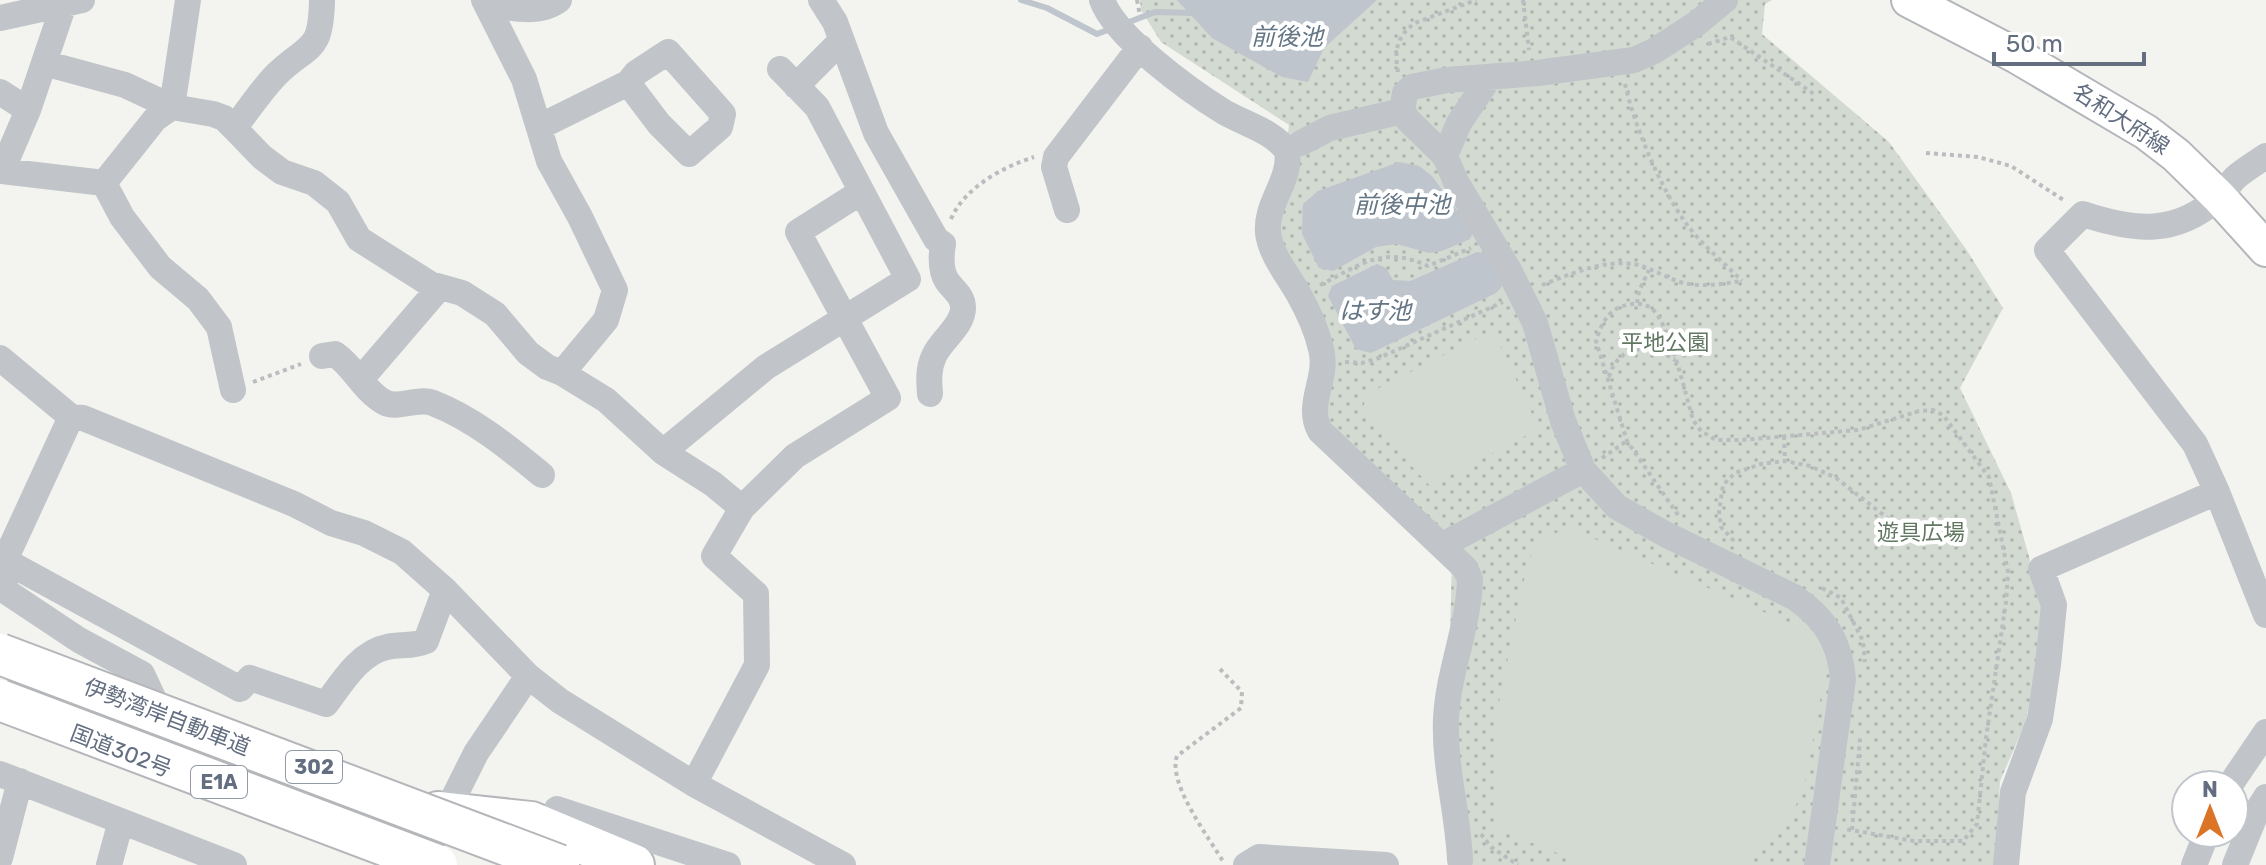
<svg xmlns="http://www.w3.org/2000/svg" width="2266" height="865" font-family="Rubik,'Noto Sans JP',sans-serif">
  <defs>
    <pattern id="park-dots" width="8" height="8" patternUnits="userSpaceOnUse" patternTransform="scale(2)"><rect width="8" height="8" fill="#d3dad1"/><path d="M2 2h.1M6 6h.1" fill="none" stroke="#afb5af" stroke-width="1.8" stroke-linecap="round"/></pattern>
  </defs>
  <rect width="100%" height="100%" fill="#f3f4ef"/>
  <!-- park -->
  <path fill="url(#park-dots)" d="M1140,0h632l-7,4 -3,30 127,108 77,107 37,59 -43,80 51,105 32,113 -4,51 -14,67 -25,57 -4,84h-527l-22,-107 5,-201 -108,-105 -24,-45 -5,-61 -40,-100 14,-121 -128,-83 -20,-32z"/>
  <!-- garden -->
  <path fill="#d3dad1" d="M1493,330l46,99 -109,57 -68,-74 5,-18z
    M1567,527l264,114 -28,153 -26,40 -40,31h-150l-90,-36 -1,-112 27,-133 11,-39z"/>
  <!-- water -->
  <path fill="#bec5cc" d="M1177,0h200l-53,48 -16,34 -26,-5 -70,-39z
    M1399,162l20,4 13,10 41,56 -3,7 -28,12 -13,2 -32,-9 -21,3 -43,24 -14,-3 -17,-34 1,-30 15,-13z
    M1477,252l16,2 13,28 -10,11 -125,60 -15,-4 -28,-53 4,-10 45,-22 9,4 7,12 17,1z"/>
  <g fill="none" stroke-linecap="round" stroke-linejoin="round">
    <!-- stream -->
    <path stroke="#bec5cc" stroke-width="6" d="M1021,0l26,8 50,26 16,-6
      M1124,24l31,-12 39,1"/>
    <!-- major casing -->
    <g stroke="#b2b5ba" stroke-width="38">
      <path id="major" d="M1909,0l108,56 129,76 30,23 43,42 47,52"/>
    </g>
    <!-- highway casing -->
    <g stroke="#b4b6ba" stroke-width="44">
      <path id="highway" d="M438,812l93,10 103,43"/>
    </g>
    <!-- path -->
    <path stroke="#bbbcbf" stroke-width="4" stroke-dasharray="4 4" stroke-linecap="butt" d="M1137,0l3,16
      M1523,0l6,50
      M1708,44l22,-7 84,57
      M1398,72c-4,-22 -1,-36 17,-49l61,-23
      M1625,84c9,41 35,103 60,138 15,21 38,40 57,59
      M1926,153l52,4 33,9 54,35
      M951,219c14,-32 52,-52 83,-62
      M1320,285c40,-20 63,-40 108,-19l43,-18
      M1542,285c29,-11 59,-25 91,-21 15,2 31,13 47,18 21,6 40,2 62,-1
      M1637,303l2,-12 10,-21
      M1345,362l17,1 17,-5 124,-56
      M1609,377c9,-33 42,-34 66,-17
      M253,382l48,-18
      M1784,436l1,25
      M1602,458l25,-17
      M1678,515l-51,-74 -31,-100c5,-17 13,-33 31,-36 9,-2 16,-2 24,3 18,13 35,88 42,112l8,11 15,9h26l116,-10 61,-19 14,-1 10,5 46,62 19,95 -2,30 -20,136 -9,86 -14,17h-49l-69,-12
      M1734,541l-13,-14 -2,-15 4,-27 12,-12 26,-9 24,-3 25,5 26,12 58,45
      M1822,588l19,10 22,43 2,21
      M1220,669l22,23 -1,16 -64,48c-10,27 33,83 47,107
      M1852,830l8,-91
      M1481,834l10,13 27,18"/>
    <!-- minor -->
    <path stroke="#c1c4c8" stroke-width="26" d="M484,0l40,79 25,82 31,56 35,73 -9,30 -44,53
      M821,0l14,22 41,111 60,106 7,5c-2,12 -3,26 4,37 6,9 16,14 16,27 0,18 -22,32 -29,48 -6,13 -5,25 -4,38
      M1102,0c13,37 88,91 122,112 21,12 49,19 63,39 5,29 -22,52 -19,82 3,22 19,41 30,60 9,16 19,38 23,56 8,29 -16,55 -1,82l145,137 5,11c-1,47 -22,93 -24,140 -2,47 12,94 14,141
      M487,6l5,-2c21,5 49,10 67,-4
      M0,18l64,-14
      M44,63l81,22 47,22 41,7 11,4 10,10c14,-17 27,-38 43,-54 32,-31 44,-20 45,-74
      M796,86l45,-45
      M0,92l28,18
      M1402,111l6,9 37,36 14,-33 30,-45
      M539,127l89,-44 8,-10 32,-21 55,62 -3,13 -31,27 -30,-30 -31,-41
      M234,128l28,29 20,15 32,11 24,19 21,37 71,45 32,9 33,21 33,39 19,14 15,6 44,27 57,52 50,32 29,24
      M1301,143l29,-15 72,-17 3,-18 7,-6 35,-7 91,-7 96,-13 20,-9 42,-27 29,-24
      M1445,156l11,26 53,88 26,53 28,98 20,49 34,37 48,27 129,63c31,21 46,45 49,82l-26,186
      M2266,156c-10,7 -22,14 -31,22 -6,6 -10,14 -16,19 -43,39 -85,34 -136,17l-36,36 148,194 22,48 49,123
      M0,171h2l26,-61 36,-106 18,-4
      M2,171l102,12 18,34 38,50 38,32 21,28 14,63
      M104,183l51,-64 17,-12 16,-107
      M1067,210l-13,-43 2,-10 84,-110
      M322,356l13,-2c19,13 29,37 49,48 14,8 33,-5 49,1 41,16 76,45 109,72
      M0,358l71,59 12,1 211,86 37,19 33,10 38,19 43,38 83,86 32,25 134,83 149,81
      M361,379l79,-92
      M71,417l-66,143 -4,15 6,17 72,48 63,34 15,32
      M663,452l103,-85 142,-88 -91,-172 -37,-38
      M1452,540l131,-70
      M0,558l240,131 10,-11 76,26c15,-20 34,-52 61,-57 14,-3 25,0 39,-6l19,-51
      M0,774l234,91
      M694,784l63,-119 -1,-71 -42,-38 28,-48 53,-52 93,-58 -90,-166 63,-40
      M2230,785l36,-53
      M557,809l171,56
      M0,858l20,-77
      M109,865l12,-44
      M420,865l56,-112 52,-77
      M1246,865l13,-8 127,8
      M2006,865l7,-73 27,-73 8,-54 6,-60 -13,-36 176,-77
      M2194,865l13,-32
      M2235,865l22,-54 9,-14"/>
    <!-- major -->
    <use href="#major" stroke="#fff" stroke-width="34"/>
    <!-- highway -->
    <use href="#highway" stroke="#fff" stroke-width="40"/>
    <!-- highway-bridge casing -->
    <g stroke="#b4b6ba" stroke-width="44" stroke-linecap="butt">
      <path id="highway-bridge" d="M0,654l559,211
        M0,700l437,165"/>
    </g>
    <!-- highway-bridge -->
    <use href="#highway-bridge" stroke="#fff" stroke-width="40"/>
  </g>
  <g text-anchor="middle" dominant-baseline="central" stroke-width="8" stroke-linejoin="round" paint-order="stroke">
    <!-- shield labels -->
    <g fill="#fff" stroke="#929aa6" stroke-width="2">
      <rect x="286" y="751" width="56" height="32" rx="6"/>
      <rect x="191" y="766" width="56" height="32" rx="6"/>
    </g>
    <g font-size="20" font-weight="bold" fill="#636e80">
      <text x="314" y="767">302</text>
      <text x="219" y="782">E1A</text>
    </g>
    <!-- street labels -->
    <g font-size="22" fill="#636e80" stroke="#fff">
      <text transform="translate(2121 119) rotate(33)">名和大府線</text>
      <text transform="translate(167 717) rotate(21)">伊勢湾岸自動車道</text>
      <text transform="translate(121 751) rotate(21)">国道302号</text>
    </g>
    <!-- park labels -->
    <g font-size="22" fill="#627762" stroke="#fff">
      <text x="1665" y="342">平地公園</text>
      <text x="1921" y="532">遊具広場</text>
    </g>
    <!-- water labels -->
    <g font-size="24" font-style="italic" fill="#647584" stroke="#fff">
      <text x="1287" y="37">前後池</text>
      <text x="1402" y="205">前後中池</text>
      <text x="1375" y="311">はす池</text>
    </g>
  </g>
  <!-- north arrow -->
  <g transform="translate(2210 809)"><circle r="38" fill="#ffffff" stroke="#c1c5cc" stroke-width="2"/>
  <path d="M0-6L14 30L0 20L-14 30Z" fill="#dc7427"/>
  <text y="-12" font-size="22" font-weight="bold" text-anchor="middle" fill="#636e80">N</text>
  </g>
  <!-- scale -->
  <path d="M1994 52v12h150v-12" fill="none" stroke="#636e80" stroke-width="4"/>
  <text x="2006" y="52" font-size="24" fill="#636e80" stroke="#ffffff" stroke-width="6" paint-order="stroke">50 m</text>
</svg>
